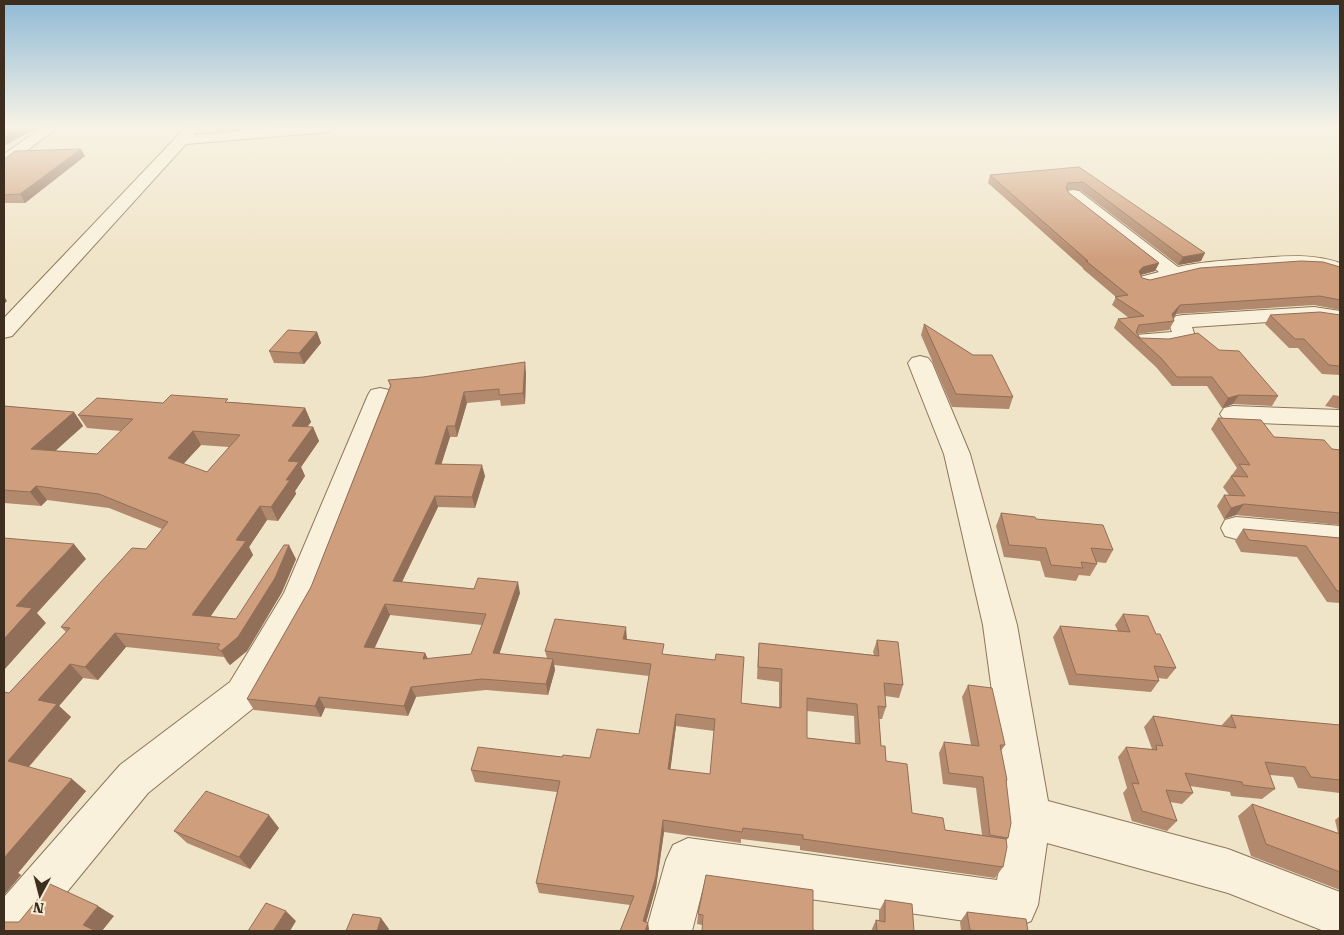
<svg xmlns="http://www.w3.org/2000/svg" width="1344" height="935" font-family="'Roboto Serif',serif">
  <rect width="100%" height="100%" fill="#f0e4c8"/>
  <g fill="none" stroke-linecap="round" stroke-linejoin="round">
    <!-- street casing -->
    <g stroke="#8d765c" stroke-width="2">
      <path id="street" d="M41,128h16l-48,36 -5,1v-11z
        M185,128h15l-6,7 83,-7h59l-7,4 -143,12 -174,192 -8,2v-20z
        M1073,190l6,1 99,76c21,-5 43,-6 66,-8 33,-2 65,-7 96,4v12l-22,-7 -22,-1 -101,8 -48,12 -7,-2 -3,-4 3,-4 19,-5 -92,-73 -2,-4 2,-4z
        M1314,307l26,4v12l-26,-4 -122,8 3,9 -3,5c-18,4 -38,8 -56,4l-3,-5 3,-5 36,-3 -3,-8 7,-8 8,-1z
        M920,356l8,2 4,5 38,91 47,171 31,176 180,48 112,43v39h-16l-96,-38 -181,-50 -9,62 -7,16 -16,7 -311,-44 -12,47h-46l20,-71 7,-15 15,-7 309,42 12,-63 -26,-192 -39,-171 -36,-91 4,-5z
        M380,388l9,2 3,5 -77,202 -59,109 -108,87 -113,138h-31v-34l116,-132 110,-83 54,-89 84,-198 3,-5z
        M1233,406l107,4v16l-107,-4 -9,-2 -4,-6 4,-6z
        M1236,517l104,9v22l-104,-9 -11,-3 -4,-8 4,-8z"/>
    </g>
    <!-- street -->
    <use href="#street" fill="#faf1dc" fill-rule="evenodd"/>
  </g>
  <!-- wall -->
  <path fill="#b2896c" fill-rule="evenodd" d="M85,156l-60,47h-21v-45z
    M1079,167l122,94 -23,4 -98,-75h-13l2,3 90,70 -4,8 -14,4 1,3 8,2 190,-13v43l-26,-5 -138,9 -3,3 1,4 -5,9 -32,4 3,4 138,58 -6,10 -39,-2 -11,4 -15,-22h-35l-16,-19 -42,-39 4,-9 11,-1 -17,-13 4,-8 -33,-28v-1l-95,-85 2,-8z
    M1270,315h70v60l-18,-1 -24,-26h-9l-24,-24z
    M924,324l89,73 -4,12 -57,-2 -31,-72z
    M317,332l4,11 -17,21 -30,-1 -5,-12z
    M526,373l-1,31 -24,2 -1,-6 -33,3 -10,34h-7l-9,27 44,12 -10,32 -37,-1 -36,75 118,11 -21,61 48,4 -2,-7 82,-12 37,16 77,48 38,4v-25l-22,-3 1,-24 1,-12 115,12 -1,-3 4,-12 26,45 -4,13 -14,-2 1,11 -4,12h-3l2,27 5,15 26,52 33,17 37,5 -6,-47 -33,-4 -4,-31 5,-11 27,3 -9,-48 6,-12 37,60 -4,6 6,29 -1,2 2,56 -2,3 -3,26 -8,11 -195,-28v-4l-59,-7v4l-77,-11 -8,55 -10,35 2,1 1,8h-29l10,-26 -91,-12 -3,-10 21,-91 -82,-10 -4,-12 91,-13 28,1 49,-24 10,-58 -95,-11 1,5 -7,25 -62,-5 -70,7 -8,19 -83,-8 -4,9 -67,-7 -7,-11 64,-112 79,-201 -2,-6zM390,615l92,10 -11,29 -43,5 -3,-6 -51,-5zM807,711l47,5 1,27 -48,-5zM676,726l38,5 -4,43 -40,-4z
    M1333,395l7,1v13l-15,-3z
    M230,402l75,6 6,14 -4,5h6l6,14 -18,26 4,9 -10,15 1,3 -18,27 -11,-1 -18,27 4,8 -43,61 26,3 60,-60 -14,33 -35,59 -17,14 -3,-3 -3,-5 -98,-10 -28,33 -15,-2 -24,28 12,11 -42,50 57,24 -68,82 3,2 -17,20 5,-202 57,-61 -5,-5 85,-78 16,-20 -53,-21 -62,-8 -6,6 -37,-3v-97l70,6 9,14 -28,25 42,3 24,-23 -34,-3 -9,-13 85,-12zM201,445l28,2 -22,25 -24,-8z
    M1218,418l56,19 58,12 8,1v75l-104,-10 -12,4 -7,-13 7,-11h5l-6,-8 14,-19 -26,-39z
    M1001,513l112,37 -7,13 -10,-1 1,2 -7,12 -11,-1 -3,6 -31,-4 -5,-16 -36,-4 -8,-31z
    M1243,529l97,9v65l-13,-1 -30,-45 -56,-5 -6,-11z
    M1123,614l33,20 20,34 -9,11 -9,-1 1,3 -8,11 -82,-7 -16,-48 7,-11 58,5 -3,-6z
    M1231,715l109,10v68l-42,-5 -5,-11 -24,-2 6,14 -13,10 -31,-3 -1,-4 -40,-6 3,7 -11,11 -12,-2 7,19 -10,10 -35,-10 -9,-28 4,-5 -9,-31 8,-10 26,2 -8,-22 9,-11 68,10z
    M1252,804l86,29 -3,-13 5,-4v74l-89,-34 -13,-40z
    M279,828l-29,41 -63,-26 -13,-12z
    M706,875l-4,50 -5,-1 1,-10z
    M885,900l29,31h-43l5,-11 3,1v-10z
    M967,912l61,19h-67l-1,-9z"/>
  <!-- shaded-wall -->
  <path fill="#916f58" d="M19,128h18l-33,18v-10z
    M216,128h30l-1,1 -27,2z
    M81,149l4,7 -60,47 -5,-9z
    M1205,253l-4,8 -23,4 5,-8z
    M1159,263l-4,8 -15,4 -1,-4 4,-4z
    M4,296l3,5 -3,3z
    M1180,305l-4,9 -8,9 4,-9z
    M317,332l4,11 -17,21 -5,-11z
    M525,362l1,11 -1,31 -2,-11z
    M464,392l3,11 -10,34 -2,-11z
    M1239,395l-6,9 -11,4 6,-10z
    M305,408l6,14 -13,18 -6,-14z
    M74,412l9,14 -41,37 -11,-14z
    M447,426l3,11 -12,38 -3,-11z
    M313,427l6,14 -18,26 4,9 -10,15 1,3 -18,27 -7,-14 15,-27 2,-19z
    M193,431l8,14 -25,27 -8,-14z
    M482,465l3,11 -10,32 -3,-11z
    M36,486l11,14 -6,6 -11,-14z
    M435,496l3,11 -41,85 -4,-11z
    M1244,504l-8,11 -12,4 7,-11z
    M260,506l7,14 -18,27 4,8 -51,74 -10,-14 44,-75z
    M74,544l12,15 -49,54 9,10 -42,47v-31l12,-33z
    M289,545l7,14 -14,33 -35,59 -17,14 -9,-14z
    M518,582l2,11 -24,71 -3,-11z
    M385,604l5,11 -20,43 -6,-11z
    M626,627l1,13 -4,-1z
    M115,633l11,14 -28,33 -13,-13z
    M425,653l5,11 -7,-5z
    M553,659l2,11 -7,25 -2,-11z
    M70,664l13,14 -24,28 12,11 -48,56 -15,-12 30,-61z
    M411,687l5,10 -8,19 -4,-10z
    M319,697l6,11 -4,9 -6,-11z
    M676,714v12l-7,55 -1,-12z
    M72,779l14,12 -68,82 3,2 -17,20v-37z
    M269,815l10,13 -29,41 -11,-12z
    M663,820l1,12 -8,55 -12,43 -1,-9z
    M98,906l16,10 -12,15h-10l-9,-6z
    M286,911l10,10 -6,10h-17z
    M381,918l8,11 -1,2h-11z
    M648,923l1,8h-4z"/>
  <!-- building -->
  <path fill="#cf9f7d" stroke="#916f58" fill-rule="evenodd" d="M4,128h15l-15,8z
    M81,149l-61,45 -16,1v-37h2l9,-7z
    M1079,167l126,86 -22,4 -100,-75 -15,1 -2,5 3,5 90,70 -16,4 -4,4 3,7 8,2 50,-12 101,-7 22,1 17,5v33l-20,-4 -140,9 -8,9 2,7 -35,4 -3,7 4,6 29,1 29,-6 21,17 20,1 39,45 -39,-1 -11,3 -16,-21h-35l-16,-19 -43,-39 26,-3 -29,-19 13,-2 -42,-34h2l-98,-86z
    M1320,312l20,3v51l-11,-1 -25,-26h-9l-25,-24z
    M924,324l49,31h19l21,42 -57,-3z
    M288,330l29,2 -18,21 -30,-2z
    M525,362l-2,31 -24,2v-6l-35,3 -9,34h-8l-12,38 47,1 -10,32 -37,-1 -42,85 81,8 4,-11 40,4 -25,71 60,6 -7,25 -64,-5 -71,8 -7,19 -85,-9 -4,9 -68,-7 64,-112 80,-202 -3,-5 35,-3zM385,604l101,10 -15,40 -48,5 2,-6 -61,-6z
    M171,395l57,4 -3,3 80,6 -13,18 21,1 -25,34 11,1 -13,18h4l-19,27 -11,-1 -24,34 10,1 -54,74 44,4 48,-74h5l-14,33 -37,59 -17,14 -4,-3 3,-4 -105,-11 -30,34 -15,-3 -32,36 19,4 -49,57 64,18 -68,79v-166l5,1 61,-65 -9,-1 37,-42 34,-37 14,1 22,-27 -69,-28 -63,-8 -6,6 -26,-2v-84l70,6 -43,37 66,5 36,-35 -55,-4 19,-17 66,5zM193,431l47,4 -33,37 -39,-14z
    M1218,418l43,2 13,17 50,3 8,9 8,1v63l-96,-9 -13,4 -7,-13 21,1 -14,-20 17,1 -9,-13 11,1z
    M1001,513l34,4 1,2 67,6 10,25 -22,-2 6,16 -16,-2 2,6 -32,-3 -5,-17 -37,-3z
    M1243,529l97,9v53h-3l-31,-45 -57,-6z
    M4,538l70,6 -58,62 16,2 -28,31z
    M1123,614l25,2 8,18h4l16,34 -22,-2 5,15 -83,-7 -16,-48 70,6z
    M555,619l71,8 -3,12 41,5 -2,10 53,6 1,-6 28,3 -3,46 40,5 1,-39 -24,-2 1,-24 120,13 -2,-16 21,2 5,43 -19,-2 2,24 -8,-1 3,40h4l1,15 21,3 5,49 31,5 2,12 61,9 1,8 -4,20 -200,-28v-4l-60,-7 -1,4 -79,-12 -7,56 -13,45 5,2 -3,8h-25l14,-35 -98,-13 24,-102 -89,-11 7,-23 84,10 1,-2 27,3 7,-29 42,5 12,-70 -106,-13zM807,698l50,6 3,40 -53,-6zM676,714l39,5 -5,55 -42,-5z
    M968,685l24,3 13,57h-5l7,35h-1l5,43 -3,15 -18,-3 -7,-58 -34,-4 -5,-31 35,4z
    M1231,715l109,10v55l-29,-3 -6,-10 -40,-5 10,27 -32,-4 -1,-3 -57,-9 8,20 -27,-3 11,31 -35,-10 -10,-28 7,1 -13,-37 31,3 -1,-5 7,1 -10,-30 83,12z
    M206,791l63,24 -30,42 -65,-26z
    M1252,804l88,30v38l-74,-28z
    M706,875l107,15v40l5,1h-116l1,-16 -5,-1z
    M50,884l48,22 -15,19 13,6h-92v-9h15z
    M885,900l27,4 2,27h-37l-1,-11 9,2z
    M266,903l20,8 -13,20h-25z
    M967,912l59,7 2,12h-47l-11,-1z
    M353,914l28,4 -4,13h-31z"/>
  <!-- sky -->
  <linearGradient id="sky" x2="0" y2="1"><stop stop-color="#8fbad6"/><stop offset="0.49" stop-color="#f8f3e6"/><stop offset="1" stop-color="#f8f3e6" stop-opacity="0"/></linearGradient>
  <rect width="1344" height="259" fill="url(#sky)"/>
  <!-- border -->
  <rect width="1344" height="935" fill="none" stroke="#3d2e20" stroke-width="10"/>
  <!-- north arrow -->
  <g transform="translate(40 895) rotate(187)" stroke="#f7eed8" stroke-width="4" paint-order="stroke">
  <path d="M0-4L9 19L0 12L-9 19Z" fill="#3d2e20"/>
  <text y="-8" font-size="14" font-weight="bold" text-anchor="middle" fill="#3d2e20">N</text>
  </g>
</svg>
